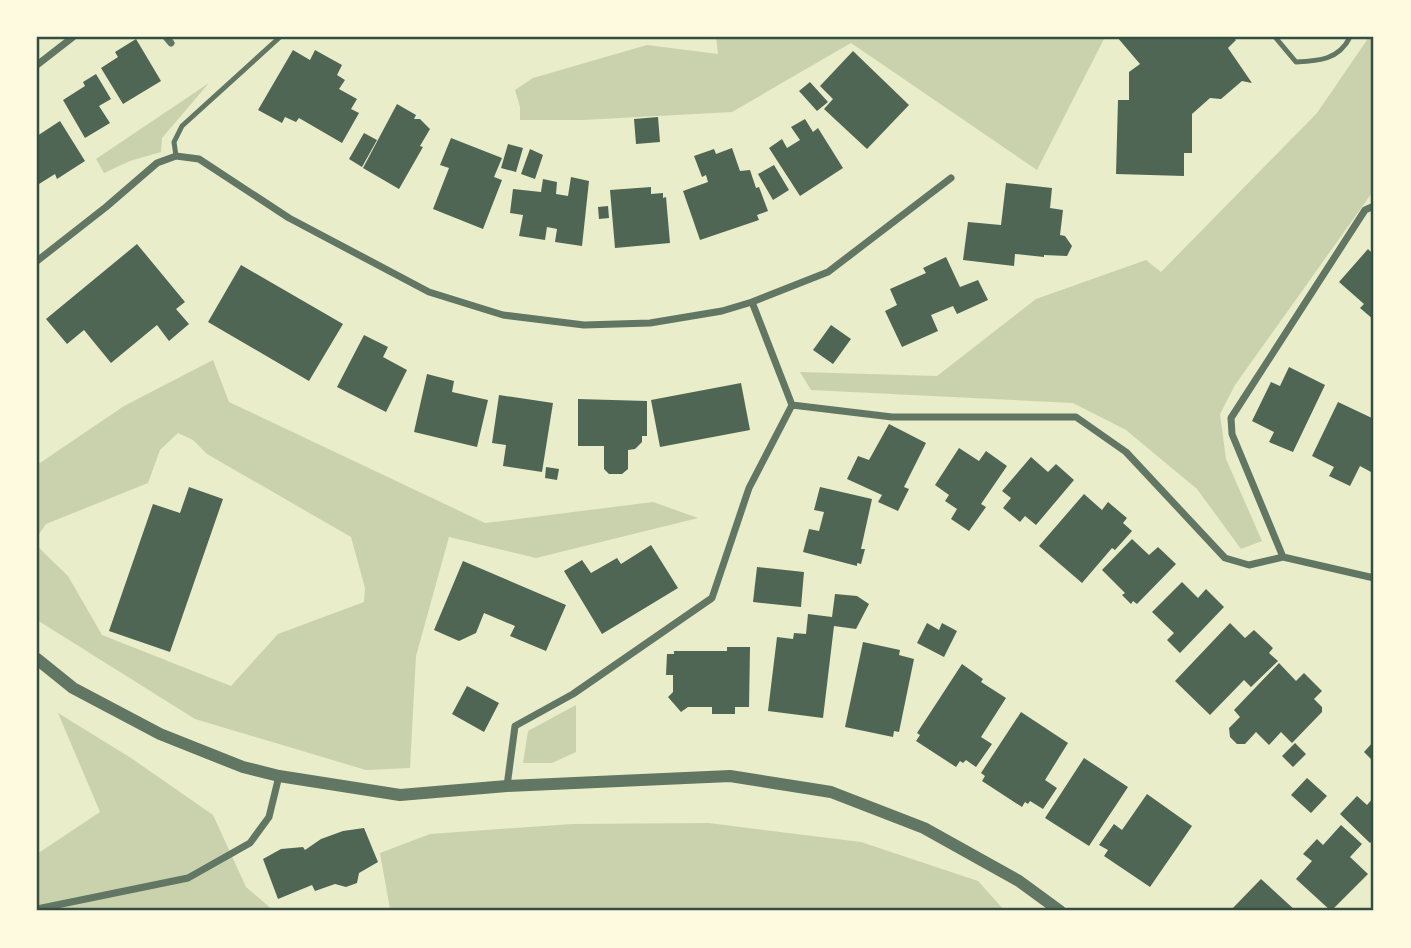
<svg xmlns="http://www.w3.org/2000/svg" width="1411" height="948" font-family="'Fira Sans',sans-serif">
  <rect width="100%" height="100%" fill="#e9edc9"/>
  <!-- green -->
  <path fill="#cad2ad" d="M716,37h389l-68,133 -186,-127 -119,69 -149,8h-63v-13l-5,-17 18,-12 114,-33 71,9z
    M1369,37h5v153l-139,195 -15,29 6,45 36,82 -21,8 -44,-60 -71,-59 -53,-27 -262,-13 -11,-18 137,4 99,-77 110,-39 15,12 156,-159z
    M209,83l-47,55 -1,14 -31,9 -26,12 -8,-14z
    M213,360l16,42 256,121 168,-21 45,16 -162,40 -87,-21 -33,119 -6,112 -44,2 -171,-51 -158,-99v-74l31,30 34,59 129,51 47,-52 86,-32 1,-14 -14,-51 -144,-83 -14,-14 -15,-7 -18,17 -12,33 -102,41 -9,13v-72l87,-59z
    M576,705v47l-24,11h-29l5,-32z
    M58,713l73,45 82,57 33,72 28,24h-237v-57l63,-42z
    M709,823l152,19 117,39 27,30h-629l14,-2 -10,-56 50,-19 142,-10z"/>
  <!-- building -->
  <path fill="#4f6655" d="M1117,37h116l3,3 -8,8 24,35 -10,-2 -21,18 -11,-1 -18,16v39h-8v23l-68,-2 2,-74h11v-28l11,-8z
    M136,39l25,42 -38,23 -22,-36 17,-11 -3,-5z
    M293,50l17,10 5,-10 27,15 -5,10 8,5 -6,9 18,10 -6,10 8,4 -17,30 -43,-25 -3,4 -11,-5 -3,6 -24,-13z
    M853,51l56,54 -42,44 -43,-40 9,-10 -13,-13z
    M96,74l15,25 -12,7 11,17 -25,15 -22,-38 22,-14 -2,-4z
    M810,82l18,20 -11,9 -18,-20z
    M397,104l19,11 -2,4h6l10,10 -10,17 3,1 -24,42 -36,-21z
    M658,117l2,25 -24,2 -2,-25z
    M805,119l8,13 5,-4 25,40 -43,28 -31,-48 13,-9 5,9 13,-8 -9,-13z
    M60,121l25,40 -28,18 -2,-5 -16,10 -2,-4v-44z
    M364,133l13,7 -15,27 -13,-8z
    M451,138l51,20 -8,19 8,3 -19,49 -50,-20 16,-41 -9,-3z
    M508,144l15,4 -7,24 -15,-4z
    M732,148l8,23 10,-1 6,18 3,-1 9,24 -11,4 2,5 -59,20 -17,-49 25,-9 -2,-7 -4,2 -8,-21 20,-7 2,5z
    M530,149l13,6 -8,24 -14,-5z
    M774,165l15,25 -16,10 -15,-26z
    M571,177l18,4 -7,65 -27,-4 2,-13 -10,-2 -2,13 -26,-4 4,-21 -13,-2 3,-24 28,3 2,-13 14,3 -1,12 12,2z
    M1006,183l46,5 -2,20 13,2 -3,25 5,1 7,10 -5,10 -23,-1v2l-29,-3 -1,12 -51,-6 5,-38 33,3z
    M651,187v7l12,-1v5l3,-1 4,46 -55,5 -5,-58z
    M608,206l1,12 -10,1 -1,-12z
    M137,244l48,58 -9,7 13,15 -20,17 -12,-16 -46,38 -27,-33 -17,14 -21,-25z
    M1368,249l6,6v65l-14,-12 4,-4 -25,-22z
    M946,257l14,30 18,-7 10,20 -31,14 -4,-8 -22,9 7,16 -36,16 -17,-36 12,-6 -7,-16 36,-16 -3,-5z
    M241,265l102,59 -34,57 -101,-59z
    M831,325l20,14 -18,25 -20,-14z
    M364,335l24,12 -5,10 24,13 -21,42 -49,-25z
    M1289,367l36,18 -32,67 -24,-10 5,-10 -22,-11 19,-39 9,4z
    M427,374l27,7 -2,11 36,8 -11,47 -63,-15z
    M741,383l9,47 -90,17 -9,-47z
    M499,395l54,8 -11,69 -39,-6 3,-21 -14,-2z
    M578,399l69,2v35h-5v6l-7,7 -7,1v19l-6,5h-13l-5,-5v-23h-26z
    M1338,402l36,17v46l-3,7 -11,-6 -10,20 -21,-10 5,-9 -22,-11z
    M889,424l37,19 -22,44 5,2 -11,22 -20,-9 4,-7 -35,-16 11,-23 11,4z
    M959,448l20,13 7,-10 21,15 -26,38 5,3 -17,24 -18,-12 6,-10 -12,-8 4,-6 -14,-10z
    M1031,457l17,15 8,-8 18,16 -38,45 -11,-9 -5,6 -17,-14 8,-10 -9,-7z
    M546,467l13,2 -2,11 -12,-2z
    M189,487l34,12 -53,153 -61,-21 44,-127 27,9z
    M820,487l52,12 -11,50h4l-4,15 -4,-1v3l-54,-14 6,-23 10,2 5,-19 -10,-2z
    M1084,494l18,16 6,-8 19,16 -4,5 9,8 -17,19 -3,-2 -30,35 -43,-37z
    M1132,539l17,16 9,-8 18,17 -39,40 -4,-3 -2,3 -9,-9 3,-2 -23,-23z
    M651,545l27,43 -76,46 -38,-63 18,-11 9,13 26,-15 4,6z
    M463,561l103,44 -20,46 -36,-15 5,-10 -31,-13 -8,20 -17,8 -25,-11z
    M757,567l47,5 -3,35 -48,-5z
    M1182,582l16,16 8,-9 18,18 -44,46 -13,-13 7,-7 -22,-21z
    M835,594l22,2 12,8 -13,25 -22,-3 -11,92 -55,-7 9,-74 16,2 1,-6 12,1 2,-20 24,3z
    M927,623l12,7 3,-7 15,8 -13,26 -27,-14z
    M1230,623l15,15 9,-8 19,18 -4,5 9,8 -27,26 -7,-7 -34,35 -35,-34z
    M863,642l37,8 -1,5 15,4 -15,73 -5,-1 -1,6 -48,-10z
    M727,647h23l-1,60h-14v7h-23v-7h-24l-7,5 -13,-15 5,-5v-17h-7l1,-21h7v-3h53z
    M1279,663l17,18 8,-8 18,18 -8,8 8,8v5l-30,31 -11,-11 -12,13 -13,-13 -11,12h-8l-7,-7 -1,-9 11,-11 -6,-7z
    M962,664l21,15 -2,3 25,16 -25,39 11,7 -16,23 -10,-7 -3,3 -3,-2 -4,6 -40,-26 4,-6 -3,-2z
    M467,686l32,17 -15,29 -32,-18z
    M1021,712l47,31 -23,37 12,8 -14,21 -13,-8 -2,3 -3,-2 -3,5 -40,-26 3,-5 -4,-3z
    M1374,741v21l-10,-10z
    M1295,743l11,11 -13,13 -11,-11z
    M1084,758l44,29 -39,59 -44,-28z
    M1307,778l20,18 -16,17 -20,-18z
    M1147,794l45,32 -42,61 -46,-31 4,-6 -9,-5 15,-21 8,6z
    M1357,796l10,9 7,-8v41l-4,5 -30,-29z
    M1341,825l21,19 -12,13 18,17 -37,37 -35,-32 16,-18 -9,-7 14,-15 6,6z
    M364,828l14,34 -19,11 -2,10 -11,4 -11,-3 -20,7 -3,-6 -34,14 -15,-40 18,-10 22,-2 2,3 16,-11 22,-8z
    M1261,879l35,32h-66z"/>
  <g fill="none" stroke-linecap="round" stroke-linejoin="round">
    <!-- service -->
    <path stroke="#617663" stroke-width="5" d="M1275,37l21,25c22,-1 43,-2 54,-25
      M176,156l-2,-14 8,-16 98,-89"/>
    <!-- minor -->
    <path stroke="#617663" stroke-width="7" d="M166,37l5,6
      M37,65l36,-28
      M37,261l69,-54 51,-44 19,-7 23,3 90,59 140,74 74,23 81,10 66,-2 72,-12 30,-9 76,-30 123,-94
      M752,302l40,103
      M1283,557l-51,-123 -1,-16 134,-208 9,-4
      M507,786l8,-60 58,-32 139,-96 37,-110 43,-83 100,12h184l50,35 99,106 24,7 34,-8 91,21
      M37,909l151,-31 62,-35 19,-26 10,-41"/>
    <!-- tertiary -->
    <path stroke="#617663" stroke-width="12" d="M37,659l36,29 87,46 83,33 36,9 121,19 107,-9 223,-10 101,16 93,36 95,53 41,30"/>
  </g>
  <!-- border -->
  <rect width="1411" height="948" fill="none" stroke="#fefae0" stroke-width="77"/>
  <rect x="38" y="38" width="1334" height="871" fill="none" stroke="#344e41" stroke-width="2.5"/>
</svg>
